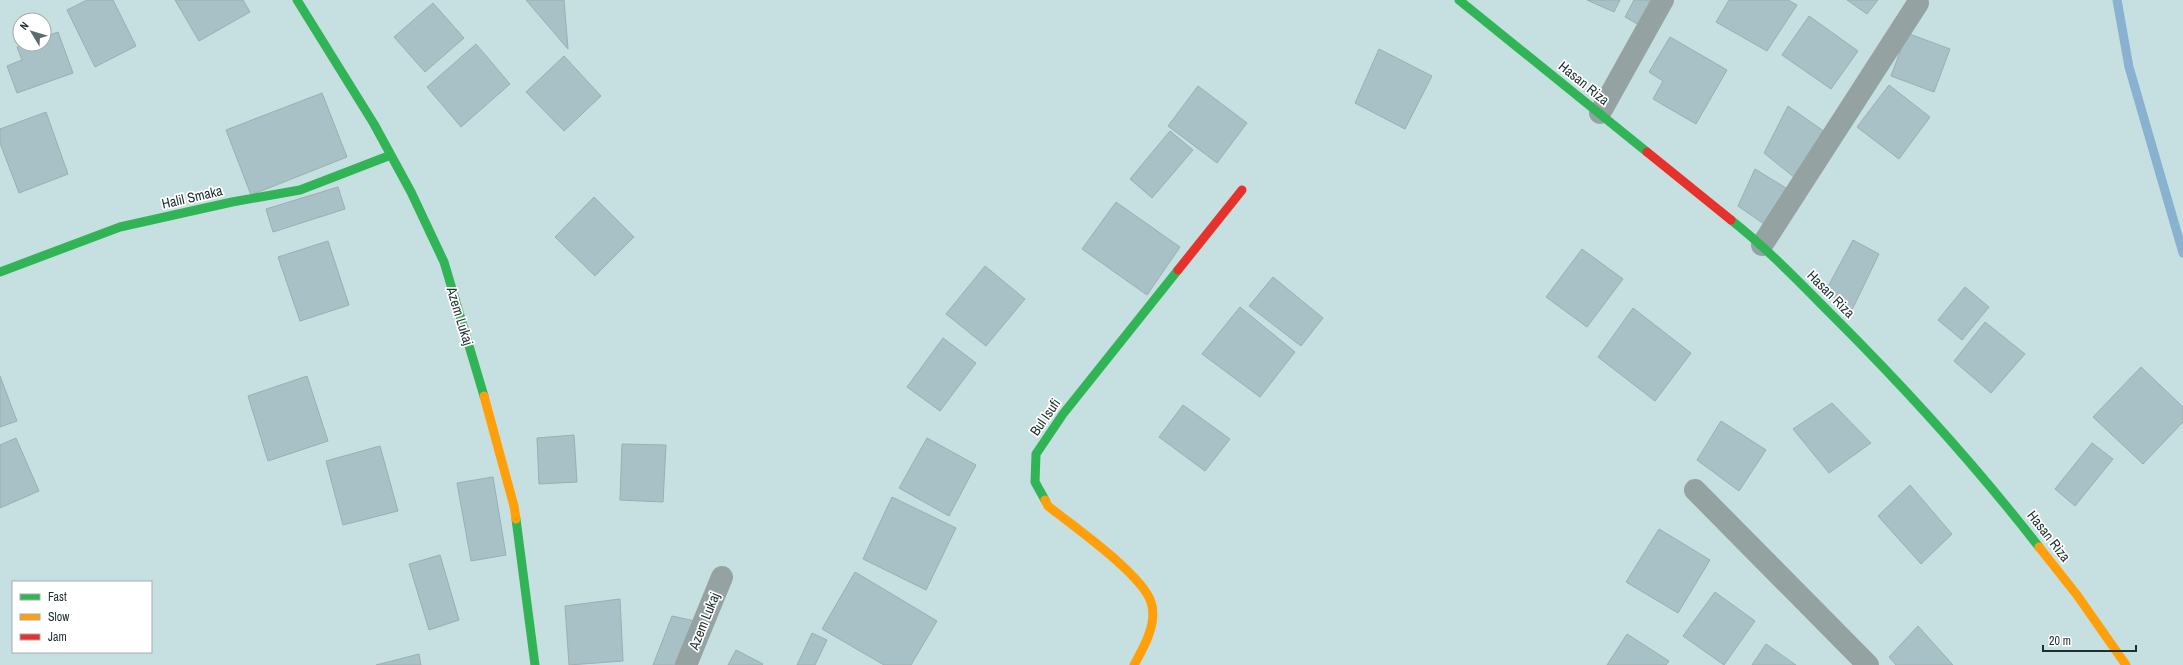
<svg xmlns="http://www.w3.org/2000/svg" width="2183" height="665" font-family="'Archivo Narrow',sans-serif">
  <rect width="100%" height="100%" fill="#c6dfe0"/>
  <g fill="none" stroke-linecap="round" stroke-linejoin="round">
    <!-- stream -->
    <path stroke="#88b2cf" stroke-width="9" d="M2117,0l12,67 54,186"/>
  </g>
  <!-- building -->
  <path fill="#a8c1c6" stroke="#9caeb1" d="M87,0h26l23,46 -41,21 -28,-57z
    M175,0h68l7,12 -51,29z
    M526,0h38l4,49z
    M1587,0h33l-6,12z
    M1634,0h21l-14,26 -16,-9z
    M1729,0h59l9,5 -30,46 -51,-29z
    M1847,0h31l-11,14z
    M433,3l31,35 -39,34 -31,-35z
    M1809,16l49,35 -27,38 -49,-34z
    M58,32l15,41 -56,20 -10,-27 15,-6 -5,-13 8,-3h19v-7z
    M1907,33l43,16 -16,43 -43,-16z
    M1670,37l57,33 -31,54 -43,-25 10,-18 -14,-9z
    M476,44l34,40 -49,43 -34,-40z
    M1379,49l53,27 -27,53 -50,-26z
    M564,56l37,40 -37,35 -38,-39z
    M1889,85l41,32 -31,42 -42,-32z
    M1198,86l49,37 -30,40 -49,-37z
    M322,93l25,64 -96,38 -25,-65z
    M1788,106l37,26 -30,46 -31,-25z
    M46,112l22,62 -49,19 -19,-50v-14z
    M1170,131l23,19 -41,48 -22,-19z
    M1755,169l31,19 -22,36 -26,-18z
    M338,187l7,22 -72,23 -7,-23z
    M594,197l40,40 -39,39 -40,-39z
    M1116,202l64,45 -33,48 -65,-46z
    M1853,240l26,14 -27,56 -27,-18z
    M328,241l21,64 -49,16 -22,-64z
    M1582,249l41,30 -36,48 -41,-30z
    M985,266l40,33 -39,47 -40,-32z
    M1273,277l50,41 -22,28 -52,-40z
    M1965,287l24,20 -27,33 -24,-20z
    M1240,307l55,45 -35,45 -58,-43z
    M1633,308l58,45 -36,48 -57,-44z
    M1985,322l40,32 -34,39 -37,-32z
    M943,338l33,25 -36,48 -33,-24z
    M2141,367l42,40v15l-40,42 -50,-47z
    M0,376l17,45 -17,6z
    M307,376l21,65 -60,20 -20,-65z
    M1832,403l39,40 -42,30 -36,-44z
    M1183,405l47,34 -25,32 -46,-34z
    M1721,421l45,29 -27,41 -42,-31z
    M574,435l3,47 -38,2 -2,-46z
    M16,438l23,53 -39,17v-63z
    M927,438l49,27 -27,51 -50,-28z
    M2092,443l21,16 -38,47 -20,-17z
    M622,444l44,1 -3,57 -43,-2z
    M380,446l18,65 -55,14 -17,-64z
    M493,477l13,78 -35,6 -14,-78z
    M1910,485l42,49 -31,30 -43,-48z
    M892,497l64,31 -30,62 -63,-31z
    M1659,529l51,31 -32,53 -52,-31z
    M440,555l19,65 -30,10 -20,-66z
    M855,572l82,49 -26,44h-27l-62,-36z
    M1715,592l40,29 -31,44 -41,-29z
    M620,599l3,62 -54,4 -4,-59z
    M672,616l23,5 -18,44h-24z
    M1918,626l35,39h-57l-7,-8z
    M812,633l15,7 -12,25h-18z
    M1627,634l42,27 -3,4h-59z
    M1766,644l30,21h-44z
    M736,650l27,14 -1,1h-34z
    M419,654l2,11h-45z"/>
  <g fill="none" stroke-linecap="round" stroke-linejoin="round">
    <!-- street -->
    <path stroke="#94a3a1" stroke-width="22" d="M1600,113l63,-113
      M1762,245l156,-242
      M1695,490l173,175
      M686,665l36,-88"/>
    <!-- fast -->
    <path stroke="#30b455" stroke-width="9" d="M297,0l77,124 37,68 33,70 40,134
      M1459,0l188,152
      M1731,220c38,30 70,64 104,98 72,72 141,148 204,229
      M0,272l120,-45 112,-25 68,-12 91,-35
      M1045,500l-10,-18 1,-28 27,-40 115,-144
      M516,519l19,146"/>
    <!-- slow -->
    <path stroke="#ff9f0a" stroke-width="9" d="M484,396l30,110 2,13
      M1045,500l3,6c25,20 94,68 103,96 7,21 -7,45 -17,63
      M2039,547l38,48 49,70"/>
    <!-- jam -->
    <path stroke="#e5322d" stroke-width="9" d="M1647,152l84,68
      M1178,270l64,-80"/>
  </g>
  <g text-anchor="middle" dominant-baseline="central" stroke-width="3.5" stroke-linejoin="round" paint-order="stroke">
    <!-- street labels -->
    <g font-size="14" fill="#1e2f30" stroke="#fff">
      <text transform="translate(1584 83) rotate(39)">Hasan Riza</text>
      <text transform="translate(192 197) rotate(-13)">Halil Smaka</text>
      <text transform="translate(1831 294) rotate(45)">Hasan Riza</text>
      <text transform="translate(460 316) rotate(73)">Azem Lukaj</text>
      <text transform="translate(1045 417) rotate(-55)">Bul Isufi</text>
      <text transform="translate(2049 536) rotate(52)">Hasan Riza</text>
      <text transform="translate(704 621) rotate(-68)">Azem Lukaj</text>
    </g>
  </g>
  <!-- legend -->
  <rect x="12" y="581" width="140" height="72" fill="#ffffff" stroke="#a5acac"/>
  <rect x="20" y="594" width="20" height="6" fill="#30b455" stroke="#a5acac"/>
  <text x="48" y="601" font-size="12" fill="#1e2f30">Fast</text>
  <rect x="20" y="614" width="20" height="6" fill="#ff9f0a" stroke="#a5acac"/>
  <text x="48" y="621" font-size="12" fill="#1e2f30">Slow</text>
  <rect x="20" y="634" width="20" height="6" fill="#e5322d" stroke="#a5acac"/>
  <text x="48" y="641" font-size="12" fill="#1e2f30">Jam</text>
  <!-- north arrow -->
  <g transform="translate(32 32) rotate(308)"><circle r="19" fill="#ffffff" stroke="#a5acac"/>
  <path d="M0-3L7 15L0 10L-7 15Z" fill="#596d6e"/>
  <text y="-6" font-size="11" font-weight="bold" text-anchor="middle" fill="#1e2f30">N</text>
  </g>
  <!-- scale -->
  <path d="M2043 645v6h93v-6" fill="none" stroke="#1e2f30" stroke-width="2"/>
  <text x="2049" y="645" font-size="12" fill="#1e2f30" stroke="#ffffff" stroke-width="3" paint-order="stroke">20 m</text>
</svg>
